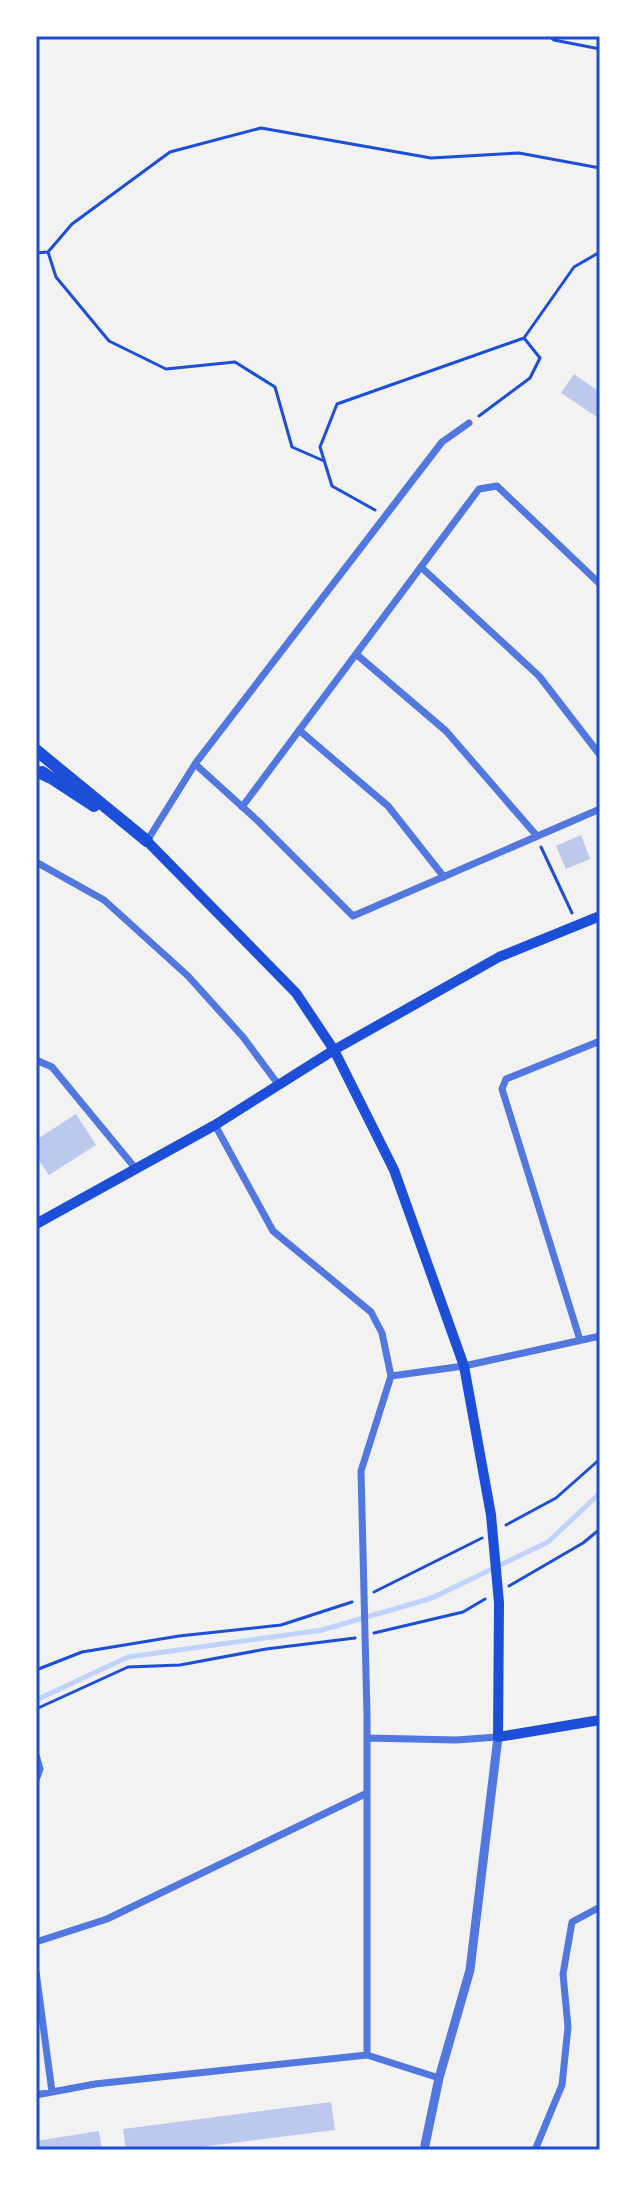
<svg xmlns="http://www.w3.org/2000/svg" width="636" height="2186" font-family="Karla,sans-serif">
  <rect width="100%" height="100%" fill="#f2f2f2"/>
  <g fill="none" stroke-linecap="round" stroke-linejoin="round">
    <!-- stream -->
    <path stroke="#bfd3fe" stroke-width="5" d="M36,1700l92,-43 194,-27 110,-32 116,-56 52,-49"/>
  </g>
  <!-- building -->
  <path fill="#bdc9ec" d="M574,374l26,18v27l-39,-26z
    M581,835l9,24 -24,10 -10,-23z
    M76,1114l20,31 -47,30 -13,-19v-16z
    M331,2102l4,28 -158,20h-51l-3,-21z
    M99,2131l3,19h-66v-9z"/>
  <g fill="none" stroke-linecap="round" stroke-linejoin="round">
    <!-- path -->
    <path stroke="#1d4ed8" stroke-width="3" d="M549,36l5,4 46,9
      M36,253l12,-1
      M479,416l51,-38 10,-20 -16,-20
      M324,461l-32,-14 -17,-60 -40,-25 -69,7 -57,-28 -53,-64 -8,-25 24,-28 98,-72 91,-24 170,30 88,-5 81,15
      M375,510l-43,-24 -12,-39 17,-43 187,-66 50,-71 26,-15
      M541,847l31,66
      M506,1525l50,-27 44,-39
      M509,1586l74,-43 17,-14
      M374,1592l108,-54
      M374,1633l89,-21 22,-13
      M36,1670l46,-18 97,-16 102,-11 71,-23
      M36,1709l92,-42 52,-2 86,-16 89,-11"/>
    <!-- minor -->
    <path stroke="#5277de" stroke-width="7" d="M421,567l118,109 61,79
      M356,654l90,77 91,105
      M299,730l89,76 56,71
      M195,764l63,57 95,95 247,-107
      M242,807l237,-318 18,-3 103,98
      M147,841l48,-77 247,-322 27,-19
      M36,862l68,38 84,76 55,61 35,47
      M36,1060l16,7 84,102
      M215,1125l58,106 98,81 11,21 9,43
      M580,1340l-78,-251 4,-10 94,-38
      M367,1738l89,2 42,-3
      M36,1755l4,14 -4,11
      M36,1942l71,-23 260,-126
      M36,1972l16,120
      M367,2055v-340l-6,-244 30,-95 73,-10 136,-30
      M36,2095l59,-11 272,-29 72,23
      M535,2150l27,-65 6,-58 -5,-53 9,-52 28,-15"/>
    <!-- tertiary -->
    <path stroke="#5277de" stroke-width="9" d="M424,2150l15,-72 31,-108 28,-233"/>
    <!-- secondary -->
    <path stroke="#1d4ed8" stroke-width="10" d="M147,841l149,152 38,57 60,120 70,196 27,149 8,88 -1,134 102,-17
      M36,1224l179,-99 119,-75 165,-93 101,-41"/>
    <!-- primary -->
    <path stroke="#1d4ed8" stroke-width="12" d="M36,750l111,91
      M42,772l52,34"/>
    <!-- trunk -->
    <path stroke="#1d4ed8" stroke-width="12" d="M36,771l13,6"/>
  </g>
  <!-- border -->
  <rect width="636" height="2186" fill="none" stroke="#ffffff" stroke-width="76"/>
  <rect x="38" y="38" width="560" height="2110" fill="none" stroke="#1d4ed8" stroke-width="3"/>
</svg>
